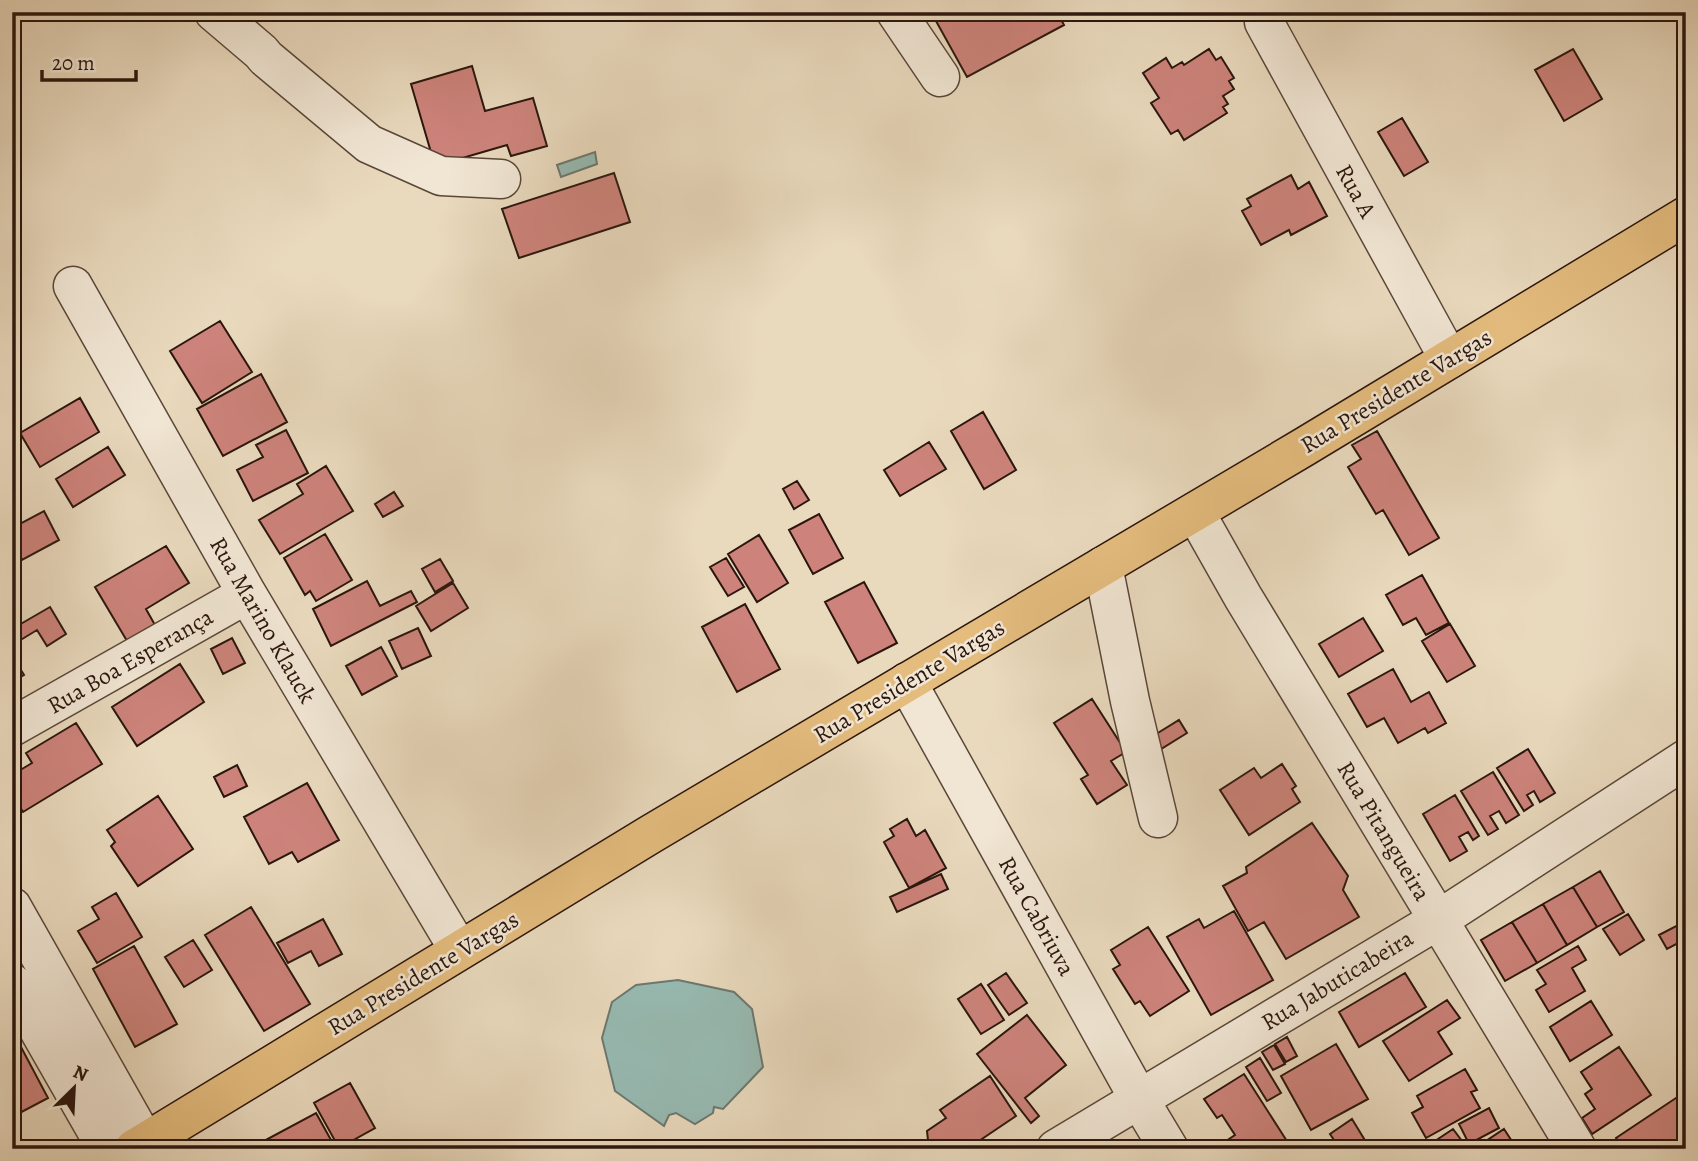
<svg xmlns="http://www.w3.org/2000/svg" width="1698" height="1161" font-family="Alegreya,serif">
  <rect width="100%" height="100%" fill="#e9d9bd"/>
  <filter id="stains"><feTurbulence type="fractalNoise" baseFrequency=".00286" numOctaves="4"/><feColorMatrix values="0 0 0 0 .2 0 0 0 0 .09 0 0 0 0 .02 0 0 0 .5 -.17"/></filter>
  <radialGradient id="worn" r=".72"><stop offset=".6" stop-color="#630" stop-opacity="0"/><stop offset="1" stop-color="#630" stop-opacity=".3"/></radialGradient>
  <!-- water -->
  <path fill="#97bab2" stroke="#6c7870" stroke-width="2" d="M595,152l2,12 -36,13 -4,-12z
    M678,980l56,12 18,17 11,58 -40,42 -9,-2 -1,6 -18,11 -19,-11 -7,2 -5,11 -49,-35 -13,-53 10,-36 24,-17z"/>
  <!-- building -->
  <path fill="#cd837b" stroke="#2b160d" stroke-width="2" d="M931,12h126l7,13 -97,52z
    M1209,49l7,11 5,-3 13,21 -5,3 5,8 -11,7 5,8 -5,3 4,6 -43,27 -6,-10 -7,4 -20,-31 8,-5 -16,-25 23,-15 6,10 10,-6 2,3z
    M1573,49l29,50 -38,22 -29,-51z
    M472,66l13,45 48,-13 14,48 -36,10 -4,-11 -72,21 -24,-82z
    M1402,118l26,44 -24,14 -26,-44z
    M614,173l16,49 -111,36 -17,-49z
    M1291,175l7,14 11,-7 18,34 -36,19 -2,-5 -28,15 -19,-34 9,-5 -4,-7z
    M220,321l32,51 -50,31 -32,-52z
    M261,374l26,48 -64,34 -26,-47z
    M80,398l19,34 -59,35 -20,-34z
    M983,412l33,58 -32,19 -33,-58z
    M286,430l22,43 -55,28 -16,-31 26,-13 -7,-12z
    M1377,431l62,107 -30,17 -26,-45 -7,4 -28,-47 13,-8 -9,-14z
    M929,442l17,27 -46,27 -16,-26z
    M108,447l17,28 -52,32 -17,-28z
    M326,466l27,45 -73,43 -21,-34 44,-26 -6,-10z
    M797,481l12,19 -15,9 -11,-20z
    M394,492l9,14 -20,11 -8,-13z
    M44,511l15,29 -37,20 -10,-18v-14z
    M819,514l24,44 -30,16 -24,-44z
    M325,534l27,46 -36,21 -6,-10 -5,4 -21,-37z
    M759,535l29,48 -31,19 -29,-48z
    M166,546l23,37 -43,26 9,16 -28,16 -32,-54z
    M726,558l18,29 -16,9 -18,-29z
    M440,559l13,22 -18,11 -13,-23z
    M1422,575l27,48 -23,12 -10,-17 -13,7 -17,-30z
    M367,581l13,25 31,-15 6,11 -86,44 -18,-37z
    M864,582l33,61 -39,20 -33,-61z
    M453,583l15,25 -37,23 -15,-25z
    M745,604l35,65 -43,23 -35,-65z
    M50,607l16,27 -19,12 -10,-16 -23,14 -2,-3v-12z
    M1363,618l20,33 -44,26 -20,-33z
    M1450,624l25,42 -28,16 -25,-41z
    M418,628l13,28 -29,13 -13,-28z
    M232,638l13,25 -22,11 -12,-25z
    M381,647l16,29 -35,19 -16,-29z
    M12,656l12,19 -12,7z
    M180,664l24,38 -67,44 -25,-39z
    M1393,669l18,33 18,-10 17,31 -18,10 -3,-5 -27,15 -14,-25 -17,9 -19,-33z
    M1092,699l34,53 -15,9 16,24 -30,19 -16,-25 7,-4 -34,-52z
    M1179,720l8,13 -26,16 -8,-13z
    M76,723l26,41 -79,48 -11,-18v-19l20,-12 -6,-10z
    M1528,749l27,44 -15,9 -6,-11 -7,4 6,10 -9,6 -27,-43z
    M1282,764l14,22 -4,3 8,13 -51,33 -29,-45 34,-22 7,10z
    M237,765l10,21 -23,11 -10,-20z
    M1493,772l26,43 -13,8 -7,-12 -9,5 8,13 -10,6 -27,-44z
    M307,783l32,57 -41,22 -6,-10 -23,12 -25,-47z
    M1455,795l24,41 -6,4 -5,-8 -9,5 8,14 -17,10 -27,-47z
    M158,796l35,53 -55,37 -27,-40 4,-4 -8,-12z
    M907,819l9,17 9,-6 21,38 -37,20 -25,-46 10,-6 -4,-7z
    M1312,823l36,53 -5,14 16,27 -73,42 -22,-37 -16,9 -25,-45 24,-13 -1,-6z
    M1600,871l24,41 -27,15 -24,-40z
    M941,874l7,15 -51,23 -7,-15z
    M1573,887l24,40 -30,18 -24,-41z
    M116,893l26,44 -45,26 -19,-32 21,-12 -7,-12z
    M1543,904l24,41 -30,18 -25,-41z
    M251,907l59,97 -46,27 -59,-96z
    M1234,911l39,69 -62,35 -44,-78 32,-18 5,9z
    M1628,914l16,26 -24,15 -17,-26z
    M323,919l19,35 -23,12 -8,-15 -23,12 -11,-20z
    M1512,922l25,41 -32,18 -24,-41z
    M1682,923l4,7v9l-19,10 -8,-14z
    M1148,927l41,64 -39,25 -10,-15 -5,3 -22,-35 7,-4 -9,-15z
    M193,940l19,30 -28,17 -19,-30z
    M134,946l43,78 -42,23 -42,-78z
    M1578,946l8,14 -14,8 13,23 -36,21 -13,-22 10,-6 -9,-14z
    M1006,973l21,30 -18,12 -21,-30z
    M1405,973l21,34 -67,40 -20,-35z
    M981,984l23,36 -23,14 -23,-35z
    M1447,1000l13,18 -22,14 14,22 -43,27 -26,-40z
    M1591,1001l21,34 -42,26 -20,-34z
    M1027,1015l39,50 -41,33 14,18 -8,7 -54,-69z
    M12,1030l36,68 -36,19z
    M1287,1037l10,19 -11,6 -11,-18z
    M1336,1044l32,55 -57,31 -30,-54z
    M1274,1045l11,19 -12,6 -11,-18z
    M1619,1047l32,48 -59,39 -10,-16 13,-9 -10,-15 7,-5 -11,-17z
    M1260,1058l21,35 -14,8 -21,-34z
    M1465,1069l12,21 -6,2 9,16 -54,30 -14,-25 11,-6 -6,-11z
    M1244,1074l48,75h-61l-5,-8 9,-6 -13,-20 -5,3 -13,-19z
    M990,1076l26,40 -49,33h-7l-2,-3 -5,3h-24l-2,-18 19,-13 -6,-8z
    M350,1083l25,45 -36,20 -25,-45z
    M1682,1094l4,5v31l-6,4 6,9v6h-63l-7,-11z
    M1489,1108l10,20 -30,16 -10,-20z
    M316,1113l20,36h-71l-3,-7z
    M1352,1119l14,23 -11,7h-15l-10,-15z
    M1453,1129l9,12 -11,8h-28z
    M1504,1129l13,20h-43z"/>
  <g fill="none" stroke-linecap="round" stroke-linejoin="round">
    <!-- minor casing -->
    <g stroke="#5a4739" stroke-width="41">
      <path id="minor" d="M214,12l47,40 5,6 103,86 72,32 60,3
        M896,12l44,65
        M1264,22l185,337
        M73,286l174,308 212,356
        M1195,512l48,85 334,552
        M1103,566l27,135 28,117
        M907,682l232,417 30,50
        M12,727l235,-133
        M12,907l133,235 2,7
        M12,983l95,166
        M1056,1149l382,-229 248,-161"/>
    </g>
    <!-- major casing -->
    <g stroke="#2b160d" stroke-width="41">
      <path id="major" d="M134,1149l517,-315 653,-387 382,-231"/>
    </g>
    <!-- minor -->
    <use href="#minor" stroke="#f1e6d4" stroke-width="38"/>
    <!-- major -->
    <use href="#major" stroke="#e4bc7e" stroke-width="38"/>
  </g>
  <g text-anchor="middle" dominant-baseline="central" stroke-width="5" stroke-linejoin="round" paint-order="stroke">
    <!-- street labels -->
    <g font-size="24" fill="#2b160d" stroke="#f1e6d4">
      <text transform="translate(1356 191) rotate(61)">Rua A</text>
      <text transform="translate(1396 391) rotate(-31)">Rua Presidente Vargas</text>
      <text transform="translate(263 620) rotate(60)">Rua Marino Klauck</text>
      <text transform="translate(130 661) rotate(-30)">Rua Boa Esperança</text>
      <text transform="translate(909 681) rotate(-31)">Rua Presidente Vargas</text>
      <text transform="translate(1384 831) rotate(59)">Rua Pitangueira</text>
      <text transform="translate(1037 916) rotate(61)">Rua Cabriuva</text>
      <text transform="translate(423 973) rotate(-31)">Rua Presidente Vargas</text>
      <text transform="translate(1337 980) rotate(-31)">Rua Jabuticabeira</text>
    </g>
  </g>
  <!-- margin -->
  <rect width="1698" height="1161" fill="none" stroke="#e9d9bd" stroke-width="42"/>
  <rect x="14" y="14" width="1670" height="1133" fill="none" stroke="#2b160d" stroke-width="3.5"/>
  <rect x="21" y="21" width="1656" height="1119" fill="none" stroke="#2b160d" stroke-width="2"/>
  <!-- north arrow -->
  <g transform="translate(74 1088) rotate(24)" stroke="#f1e6d4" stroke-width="5" paint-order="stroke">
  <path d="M0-5L12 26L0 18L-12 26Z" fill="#2b160d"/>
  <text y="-10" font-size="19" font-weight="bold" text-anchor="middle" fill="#2b160d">N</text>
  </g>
  <!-- scale -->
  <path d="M42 70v10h94v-10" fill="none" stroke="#2b160d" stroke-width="3.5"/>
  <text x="52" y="70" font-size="21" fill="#2b160d" stroke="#f1e6d4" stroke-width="5" paint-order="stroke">20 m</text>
  <rect width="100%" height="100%" filter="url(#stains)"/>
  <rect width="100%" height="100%" fill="url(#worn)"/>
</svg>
